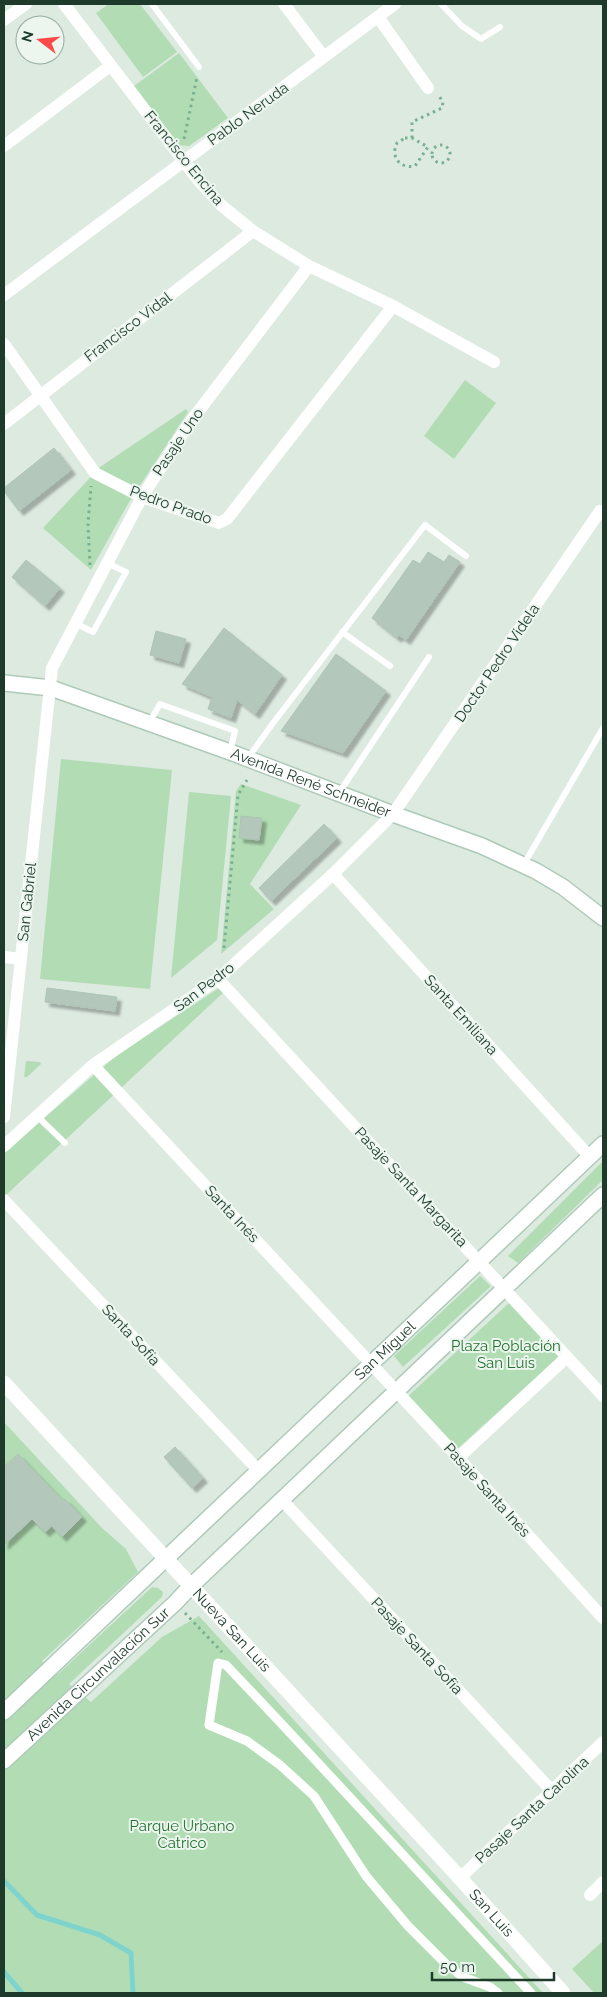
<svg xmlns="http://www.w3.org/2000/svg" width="607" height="1997" font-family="Raleway,sans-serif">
  <defs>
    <filter id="shadow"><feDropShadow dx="4.5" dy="4.5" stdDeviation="1" flood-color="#0004"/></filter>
  </defs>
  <rect width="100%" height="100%" fill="#dceae0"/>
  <!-- green -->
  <path fill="#b2ddb4" d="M109,4h31l37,48 -34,25 -47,-64z
    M179,53l49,65 -39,28 -13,-1 -42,-59z
    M465,380l31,23 -42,56 -30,-23z
    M186,409l2,3 -60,92 -37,66 -48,-42 57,-61z
    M61,759l111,11 -22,219 -110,-10z
    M241,784l60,21 -51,79 24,25 -53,45 15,-163z
    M189,792l42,4 -14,144 -46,38z
    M219,988l5,4 -220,205v-44l113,-98z
    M26,1061l14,1 1,2 -14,13h-3z
    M603,1161v19l-85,83 -10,-7z
    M480,1276l11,10 -88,81 -9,-11z
    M509,1303l51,53 -104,94 -50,-52z
    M4,1422l98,106 24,21 12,23 -96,89 16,13 94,-87 6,1 5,4 -1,5 -93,87 22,18 71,-65 37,-21 344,377h-539z
    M603,1941v52h-9l-22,-24z"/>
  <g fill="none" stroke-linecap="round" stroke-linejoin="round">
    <!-- stream -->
    <path stroke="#7ed4cd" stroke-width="5" d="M4,1881l33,34 63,20 31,18 2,40
      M4,1972l18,21"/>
  </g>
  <!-- building -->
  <path fill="#b4c7bb" stroke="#aec4b5" filter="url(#shadow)" d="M54,448l17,22 -52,41 -15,-20v-3z
    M428,552l16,10 5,-7 11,7 -54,78 -7,-5 -2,3 -25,-20 41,-58 7,4z
    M26,560l34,28 -15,18 -33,-29z
    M224,628l58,47 -27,39 -18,-14 -6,18 -23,-9 4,-12 -30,-13z
    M156,631l30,8 -7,24 -29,-8z
    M336,654l50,37 -43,62 -62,-22z
    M241,816l21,2 -3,22 -20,-2z
    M324,824l13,14 -66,63 -12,-13z
    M47,988l70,9 -2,14 -70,-9z
    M175,1447l28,31 -11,10 -28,-31z
    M18,1454l45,47 2,-2 17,18 -20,20 -10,-11 -7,6 -13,-13 -28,26v-78z"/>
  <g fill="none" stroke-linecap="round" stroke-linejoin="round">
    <!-- secondary casing -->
    <g stroke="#aecab9" stroke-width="18">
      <g id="secondary">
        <path id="s2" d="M4,683l47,5 179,64 163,62 89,32 54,25 27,16 40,31"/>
        <path id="s3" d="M4,1712l599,-568"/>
        <path id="s4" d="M4,1761l171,-158 16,-17 412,-391"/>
      </g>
    </g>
    <!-- path -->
    <path stroke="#7ab092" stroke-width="3" stroke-dasharray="2.5 4" stroke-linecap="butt" d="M405,138h7l16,9 -13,19c-15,3 -25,-9 -18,-23z
      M412,138v-16l30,-14 1,-6 -4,-6
      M184,139l13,-62
      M432 154a9 9 0 1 1 18 0a9 9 0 1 1-18 0Z
      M90,565l-2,-40 3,-39
      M224,948l14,-153 9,-15
      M185,1613l37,39"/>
    <!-- service -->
    <path stroke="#fff" stroke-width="6" d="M152,4l47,63
      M441,4l21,22 19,13 19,-12
      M75,623l18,9 33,-60 -19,-9
      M342,632l48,34
      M149,723l11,-19 75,27 -5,21
      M248,758l25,-35 152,-198 41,31
      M339,793l90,-136
      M524,864l79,-136
      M37,1116l28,27"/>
    <!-- pedestrian -->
    <path stroke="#fff" stroke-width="9" d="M498,1993l-8,-6 -27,-10 -17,-13 -38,-38 -42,-50 -52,-80 -34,-31 -33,-24 -38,-16 9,-62 8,2c103,108 203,219 305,328"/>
    <!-- minor -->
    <path stroke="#fff" stroke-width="12" d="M64,4l135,177 22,24 32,26 56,35 84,40 101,56
      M284,4l40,53
      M378,17l50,71
      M4,20l22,-16
      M4,146l106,-80
      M4,295l391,-291
      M4,344l91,129 47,24 77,26 8,-4 166,-213
      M4,424l249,-193
      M333,874l257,283
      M4,957l17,2
      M218,979l385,417
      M93,1065l360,387 150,166
      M4,1117l48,-449 90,-171 46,-72 121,-159
      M4,1146l89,-81 125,-86 115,-105 60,-60 207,-303
      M4,1200l254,270
      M458,1458l109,-101
      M282,1500l270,291
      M460,1878l143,-136
      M590,1895l13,-13"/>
    <!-- tertiary -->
    <path stroke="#fff" stroke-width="15" id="s1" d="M4,1383l456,495 103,115"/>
    <!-- secondary -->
    <use href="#secondary" stroke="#fff" stroke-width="15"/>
  </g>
  <g text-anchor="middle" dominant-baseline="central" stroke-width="4" stroke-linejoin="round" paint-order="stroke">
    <!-- street labels -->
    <g font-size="15" fill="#1d3a2b" stroke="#ecf6ef">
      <text transform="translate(248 114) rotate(-36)">Pablo Neruda</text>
      <text transform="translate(184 158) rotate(51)">Francisco Encina</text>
      <text transform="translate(128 327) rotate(-37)">Francisco Vidal</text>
      <text transform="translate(178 442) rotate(-56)">Pasaje Uno</text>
      <text transform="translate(171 505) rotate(20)">Pedro Prado</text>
      <text transform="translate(497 663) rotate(-56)">Doctor Pedro Videla</text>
      <text stroke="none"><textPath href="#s2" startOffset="324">Avenida René Schneider</textPath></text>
      <text transform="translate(27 902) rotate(-84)">San Gabriel</text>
      <text transform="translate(204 987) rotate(-37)">San Pedro</text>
      <text transform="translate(461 1015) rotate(48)">Santa Emiliana</text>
      <text transform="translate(411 1187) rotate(47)">Pasaje Santa Margarita</text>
      <text transform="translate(232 1214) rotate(47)">Santa Inés</text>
      <text transform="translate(131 1335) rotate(47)">Santa Sofía</text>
      <text stroke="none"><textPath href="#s3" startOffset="525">San Miguel</textPath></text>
      <text transform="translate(487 1490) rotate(48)">Pasaje Santa Inés</text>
      <text stroke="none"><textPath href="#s1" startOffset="336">Nueva San Luis</textPath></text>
      <text transform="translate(417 1646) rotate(47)">Pasaje Santa Sofía</text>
      <text stroke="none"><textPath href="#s4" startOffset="128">Avenida Circunvalación Sur</textPath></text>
      <text transform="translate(532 1810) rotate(-43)">Pasaje Santa Carolina</text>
      <text stroke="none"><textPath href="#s1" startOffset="720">San Luis</textPath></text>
    </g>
    <!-- park labels -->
    <g font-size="15" fill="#257330" stroke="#ecf6ef">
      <text x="506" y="1346">Plaza Población<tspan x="506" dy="17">San Luis</tspan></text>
      <text x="182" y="1826">Parque Urbano<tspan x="182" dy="17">Catrico</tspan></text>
    </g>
  </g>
  <!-- border -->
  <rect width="607" height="1997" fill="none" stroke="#1d3a2b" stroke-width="10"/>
  <!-- north arrow -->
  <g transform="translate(40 40) rotate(286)"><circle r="24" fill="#ecf6ef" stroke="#99aba1"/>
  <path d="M0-4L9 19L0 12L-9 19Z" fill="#fd4847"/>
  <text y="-8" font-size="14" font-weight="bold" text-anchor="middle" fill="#1d3a2b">N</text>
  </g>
  <!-- scale -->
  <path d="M432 1972v8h122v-8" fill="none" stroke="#1d3a2b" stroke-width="2.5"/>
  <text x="440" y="1972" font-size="15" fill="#1d3a2b" stroke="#ecf6ef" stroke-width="4" paint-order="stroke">50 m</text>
</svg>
